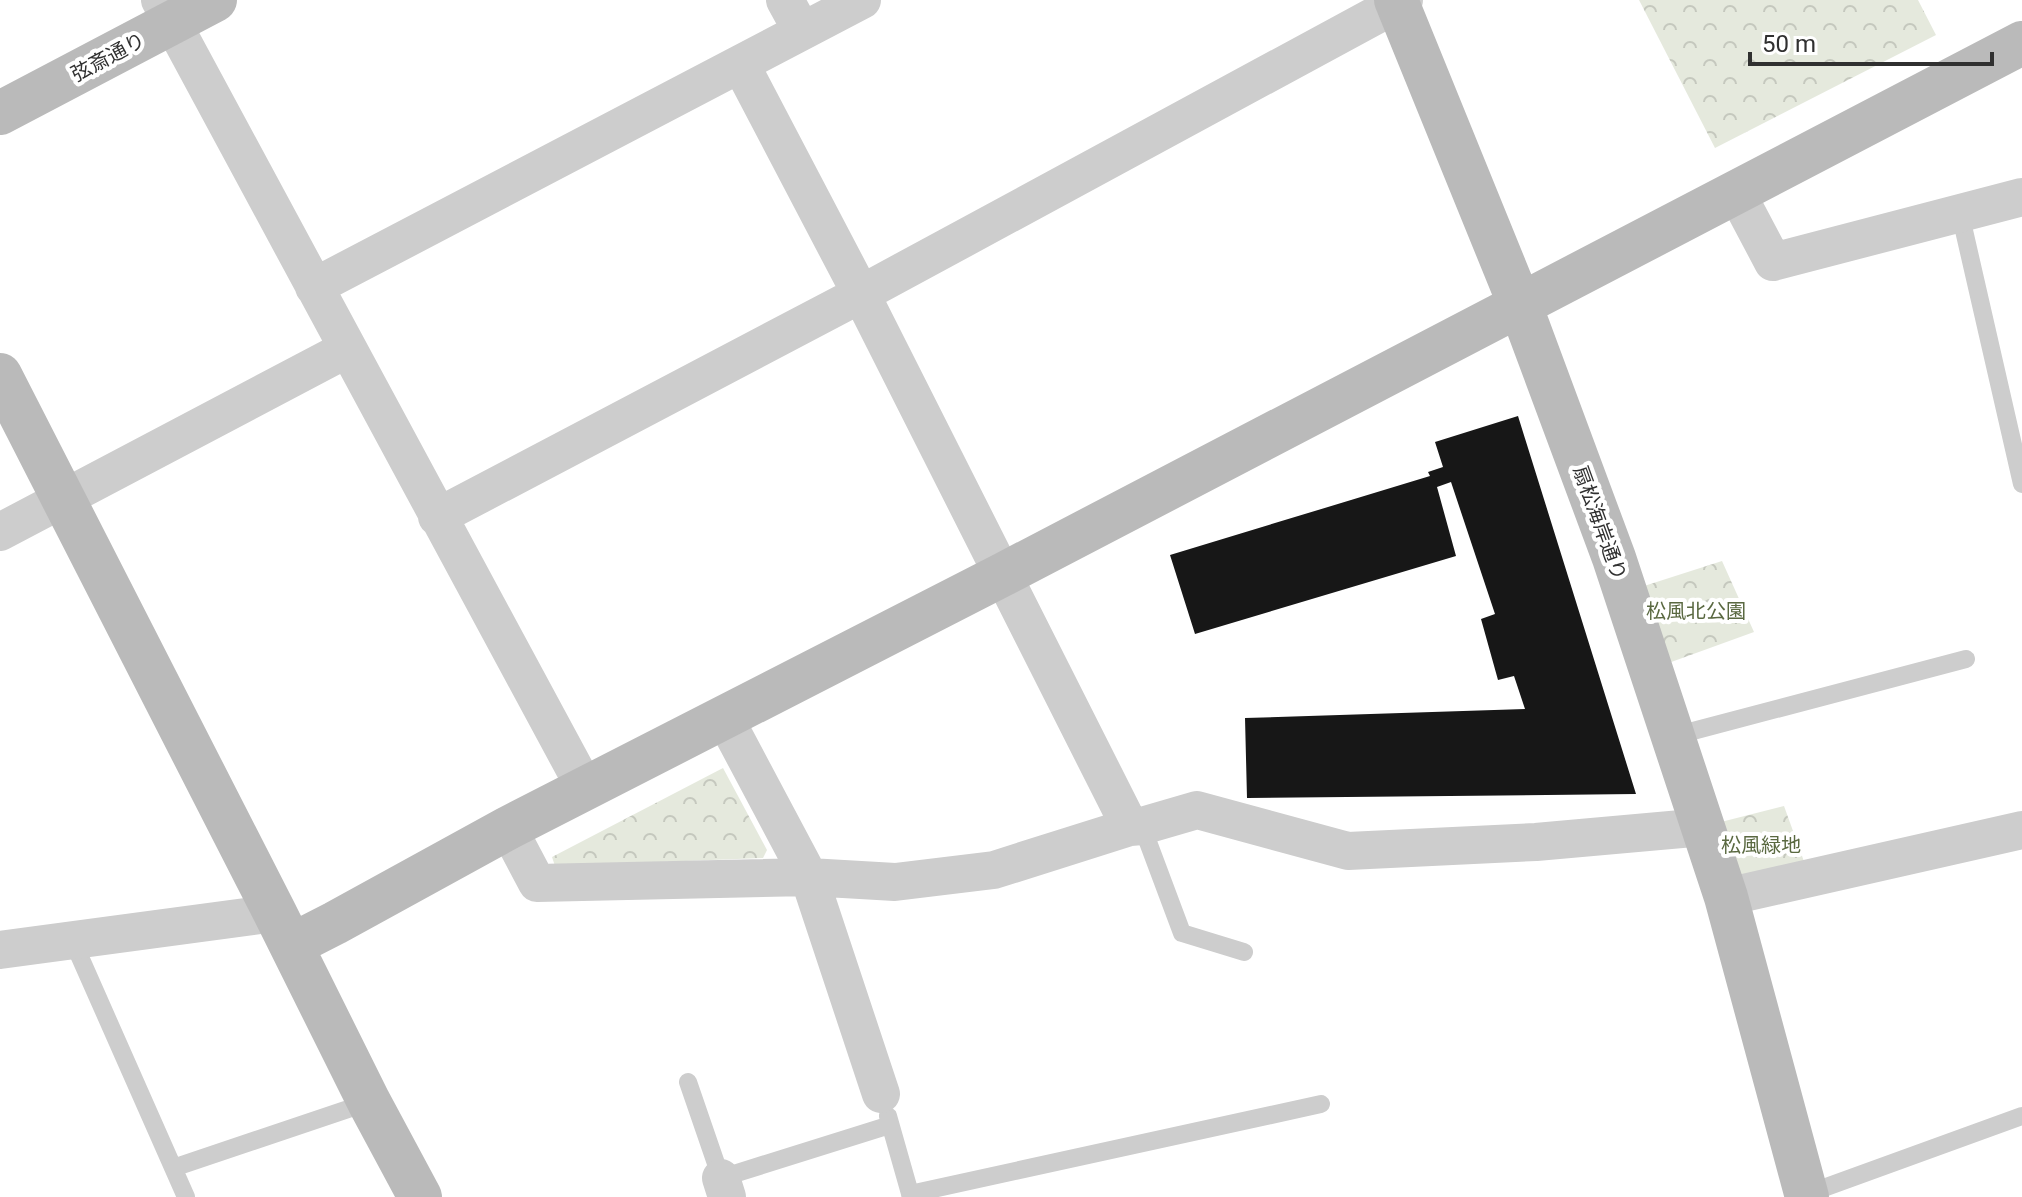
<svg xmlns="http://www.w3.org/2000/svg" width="2022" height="1197" font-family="Roboto,'Noto Sans JP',sans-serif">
  <defs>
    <pattern id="forest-crowns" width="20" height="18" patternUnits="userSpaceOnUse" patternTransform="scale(2)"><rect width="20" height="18" fill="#e5e9dd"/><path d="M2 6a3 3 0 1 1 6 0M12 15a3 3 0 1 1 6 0" fill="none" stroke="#c5c8be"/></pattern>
  </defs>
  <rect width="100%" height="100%" fill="#fff"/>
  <!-- forest -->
  <path fill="url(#forest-crowns)" d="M1639,0h279l18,35 -221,113z
    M1722,561l32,71 -91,33 -22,-78z
    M723,768l44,82 -4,8 -208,8 -3,-9z
    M1784,806l22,61 -67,18 -22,-62z"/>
  <!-- building -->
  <path fill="#171717" d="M1518,416l118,378 -389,4 -2,-80 280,-9 -11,-33 -16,4 -17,-61 14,-5 -44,-132 -14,5 19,69 -261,78 -25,-79 260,-79 -2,-4 15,-5 -8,-25z"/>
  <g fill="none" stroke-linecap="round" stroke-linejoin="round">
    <!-- lane -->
    <path stroke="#cdcdcd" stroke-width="18" d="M1960,213l62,271
      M1674,736l292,-77
      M1142,826l40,107 62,19
      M72,939l114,258
      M688,1082l33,96 169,-53
      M888,1116l23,81
      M173,1168l196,-66
      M910,1194l411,-90
      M1807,1194l215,-78"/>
    <!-- street -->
    <path stroke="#cdcdcd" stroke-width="38" d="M160,0l425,788
      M785,0l17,31
      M741,65l120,229 269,533
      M1736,192l37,70 249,-65
      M314,287l548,-287
      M437,517l424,-223 543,-294
      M0,532l347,-183
      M724,717l85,160 72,217
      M508,828l29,55 272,-6 86,5 99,-12 136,-43 12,-1 55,-16 151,41 188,-9 168,-15
      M1726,897l296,-67
      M0,950l275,-37
      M721,1178l6,19"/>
    <!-- secondary -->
    <path stroke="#bababa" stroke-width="44" d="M1396,0l124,305 94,253 112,339 81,300
      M0,113l215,-113
      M0,375l275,538 94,189 51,95
      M292,945l43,-22 173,-95 494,-253 1020,-532"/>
  </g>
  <g text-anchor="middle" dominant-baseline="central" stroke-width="8" stroke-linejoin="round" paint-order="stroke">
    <!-- street labels -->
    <g font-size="20" fill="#303030" stroke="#fff">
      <text transform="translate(108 57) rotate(-28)">弦斎通り</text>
      <text transform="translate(1600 523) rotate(70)">扇松海岸通り</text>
    </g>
    <!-- park labels -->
    <g font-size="20" fill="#5a6941" stroke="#fff">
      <text x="1696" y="611">松風北公園</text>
      <text x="1761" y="845">松風緑地</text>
    </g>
  </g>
  <!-- scale -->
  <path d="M1750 52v12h242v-12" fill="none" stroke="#303030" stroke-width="4"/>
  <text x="1762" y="52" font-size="24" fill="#303030" stroke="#ffffff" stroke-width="6" paint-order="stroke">50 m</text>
</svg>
